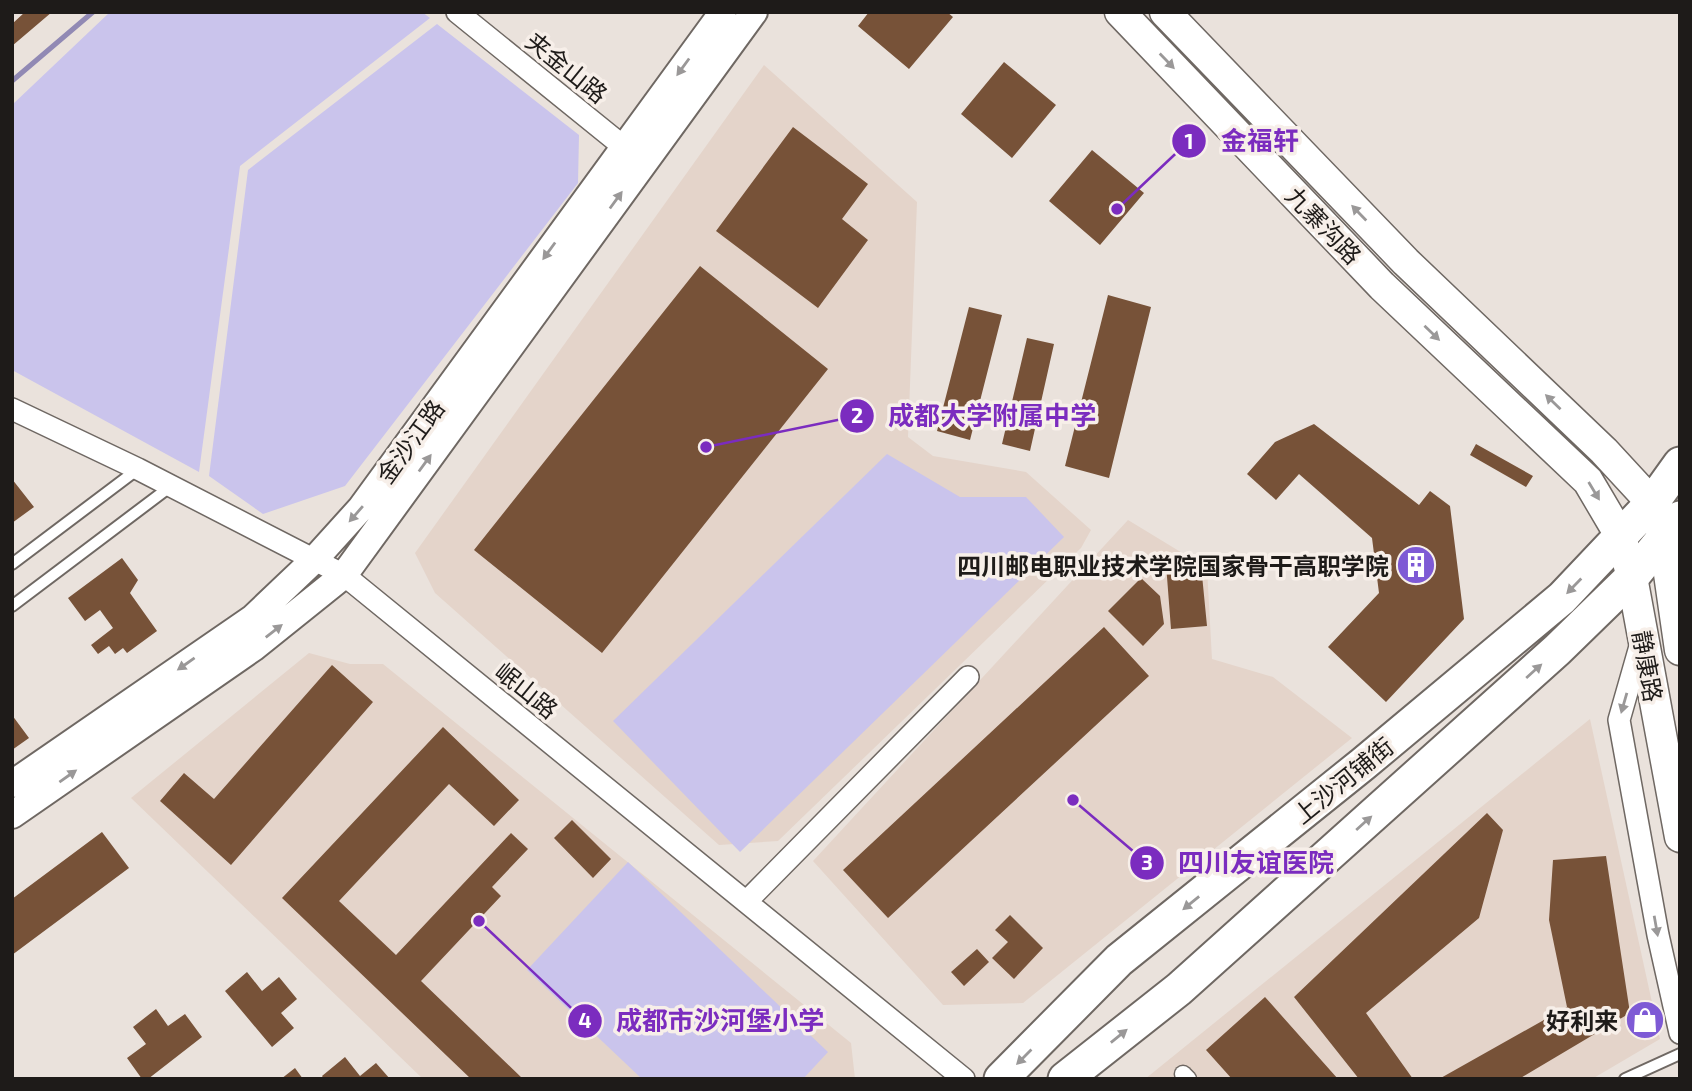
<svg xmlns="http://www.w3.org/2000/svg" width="1692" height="1091" font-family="'Exo 2','Noto Sans SC',sans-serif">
  <rect width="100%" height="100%" fill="#eae2dc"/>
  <!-- built -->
  <path fill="#e4d4ca" d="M764,65l153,137 -9,235 25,19 93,16 65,58 -10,18 -303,293 -59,4 -284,-252 -20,-40z
    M1128,520l79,48 5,91 61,18 79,61 -329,265 -80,2 -130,-144z
    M309,653l41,11h33l468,379 4,36h-432l-292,-281z
    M1590,719l70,320 -68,40h-447z"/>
  <!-- green -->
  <path fill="#cac4ec" d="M110,12h312l8,6 -190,148 -41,306 -187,-102v-265z
    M437,24l142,111 -1,48 -233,303 -82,28 -54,-38 39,-306z
    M887,454l73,43h66l38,40 -324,315 -127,-131z
    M628,862l200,190 -25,27h-161l-115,-109z"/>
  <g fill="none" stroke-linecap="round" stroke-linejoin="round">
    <!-- stream -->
    <path stroke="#9189b4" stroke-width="5" d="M12,81l81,-69"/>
  </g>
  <!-- building -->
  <path fill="#775238" d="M25,12h27l-40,34v-22z
    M869,12h78l6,5 -44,52 -51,-43z
    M1004,62l52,43 -44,53 -51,-44z
    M793,127l75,57 -26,35 26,21 -50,68 -102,-77z
    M1092,150l52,43 -44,52 -51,-44z
    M700,266l128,103 -226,284 -128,-103z
    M1108,295l43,12 -42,171 -44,-12z
    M969,307l33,8 -32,125 -33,-9z
    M1027,338l27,6 -24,107 -28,-7z
    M1314,424l105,81 11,-14 20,15 14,113 -78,83 -58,-55 51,-54 -7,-55 -73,-64 -23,26 -29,-26 28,-32z
    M1476,444l57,32 -7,11 -56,-32z
    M12,479l22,28 -22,16z
    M122,558l16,22 -8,13 27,38 -30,22 -4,-5 -8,6 -6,-8 -11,8 -7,-9 22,-17 -13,-18 -15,11 -17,-23z
    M1184,563l1,13 17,-1 5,51 -36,3 -5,-65z
    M1141,578l19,18 4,28 -21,22 -35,-35z
    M1104,627l45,49 -261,242 -45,-48z
    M332,665l41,37 -142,163 -71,-64 24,-28 30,26z
    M12,715l17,23 -17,12z
    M443,727l76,73 -25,26 -45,-42 -110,117 57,54 115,-122 17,16 -36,38 9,9 -80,85 102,98h-52l-189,-181z
    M1487,813l16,17 -24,88 -113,95 47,66h-54l-65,-82z
    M572,820l39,39 -18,19 -39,-40z
    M102,832l27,36 -117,87v-56z
    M1606,856l24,157 -111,66h-80l128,-72 -18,-87 4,-60z
    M1010,915l33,33 -29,31 -22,-21 16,-16 -13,-12z
    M977,949l12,13 -25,24 -13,-14z
    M247,972l15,19 17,-14 18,22 -16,14 13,15 -22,19 -47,-56z
    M1265,997l73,82h-106l-26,-29z
    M156,1009l12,17 17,-12 17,23 -54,42h-6l-15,-21 19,-14 -13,-17z
    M345,1057l15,19 16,-13 14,16h-66l-2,-3z
    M295,1068l8,11h-22z"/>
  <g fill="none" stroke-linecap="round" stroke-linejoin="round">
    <!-- service casing -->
    <g stroke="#6f6863" stroke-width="14">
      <path id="service" d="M12,564l126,-95
        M12,606l159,-120
        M1625,1079l55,-25"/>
    </g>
    <!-- pedestrian casing -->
    <g stroke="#6f6863" stroke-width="19">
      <path id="pedestrian" d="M1183,1074l5,5"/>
    </g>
    <!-- minor casing -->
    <g stroke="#6f6863" stroke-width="24">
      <path id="minor" d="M457,12l178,144
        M12,409l126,60 206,106 620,504
        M1641,643l-22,77 39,215 22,98
        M746,902l222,-225"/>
    </g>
    <!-- tertiary casing -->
    <g stroke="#6f6863" stroke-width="30">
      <path id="tertiary" d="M12,784l241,-166 61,-58 47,-52 362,-496
        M12,815l241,-167 91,-73 410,-563"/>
    </g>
    <!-- secondary casing -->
    <g stroke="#6f6863" stroke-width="33">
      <path id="secondary" d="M1120,12l262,274 206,195 33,56 11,40 48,260
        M1165,12l241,250 198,189 48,52 12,36 16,111"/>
    </g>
    <!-- primary casing -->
    <g stroke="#6f6863" stroke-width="37">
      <path id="primary" d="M1001,1079l118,-119 244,-196 199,-166 90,-95 28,-39
        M1065,1079l114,-90 378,-339 75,-73 48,-59"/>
    </g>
    <!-- service -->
    <use href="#service" stroke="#fff" stroke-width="10"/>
    <!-- pedestrian -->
    <use href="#pedestrian" stroke="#fff" stroke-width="16"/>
    <!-- minor -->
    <use href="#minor" stroke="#fff" stroke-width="21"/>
    <!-- tertiary -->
    <use href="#tertiary" stroke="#fff" stroke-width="26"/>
    <!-- secondary -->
    <use href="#secondary" stroke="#fff" stroke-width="30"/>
    <!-- primary -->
    <use href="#primary" stroke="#fff" stroke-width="33"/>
  </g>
  <!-- one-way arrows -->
  <defs><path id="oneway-solid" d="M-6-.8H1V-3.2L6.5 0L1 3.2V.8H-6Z" transform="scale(1.75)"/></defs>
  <g fill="#9a9898">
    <use href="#oneway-solid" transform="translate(1167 61) rotate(46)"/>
    <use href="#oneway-solid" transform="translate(683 67) rotate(126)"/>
    <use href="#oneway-solid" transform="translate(616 200) rotate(-54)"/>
    <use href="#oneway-solid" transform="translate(1359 213) rotate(-134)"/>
    <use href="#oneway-solid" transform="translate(549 251) rotate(126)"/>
    <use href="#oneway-solid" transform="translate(1432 333) rotate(44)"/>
    <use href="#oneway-solid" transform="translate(1553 402) rotate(-136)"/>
    <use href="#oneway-solid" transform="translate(425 463) rotate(-54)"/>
    <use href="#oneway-solid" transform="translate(1594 491) rotate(59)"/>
    <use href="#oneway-solid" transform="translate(356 514) rotate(131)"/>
    <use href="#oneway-solid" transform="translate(1574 586) rotate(134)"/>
    <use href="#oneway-solid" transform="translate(274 631) rotate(-38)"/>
    <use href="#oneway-solid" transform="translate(186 664) rotate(145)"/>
    <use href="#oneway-solid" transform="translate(1534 671) rotate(-42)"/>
    <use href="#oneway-solid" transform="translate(1624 703) rotate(106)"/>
    <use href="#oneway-solid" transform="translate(68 776) rotate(-35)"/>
    <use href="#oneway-solid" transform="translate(1364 823) rotate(-42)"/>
    <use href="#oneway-solid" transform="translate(1191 903) rotate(141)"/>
    <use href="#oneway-solid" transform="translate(1656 926) rotate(80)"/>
    <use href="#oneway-solid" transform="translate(1119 1036) rotate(-39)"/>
    <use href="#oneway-solid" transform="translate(1024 1057) rotate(135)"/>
  </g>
  <!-- icons -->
  <defs>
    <g id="building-disc" transform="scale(2.0125)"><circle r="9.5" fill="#7e5ad5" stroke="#f7efe9"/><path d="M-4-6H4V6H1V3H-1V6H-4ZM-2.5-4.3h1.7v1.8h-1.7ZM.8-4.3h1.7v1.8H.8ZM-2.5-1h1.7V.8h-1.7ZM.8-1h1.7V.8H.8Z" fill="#fff"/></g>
    <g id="shop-disc" transform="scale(2.0125)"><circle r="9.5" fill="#7e5ad5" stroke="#f7efe9"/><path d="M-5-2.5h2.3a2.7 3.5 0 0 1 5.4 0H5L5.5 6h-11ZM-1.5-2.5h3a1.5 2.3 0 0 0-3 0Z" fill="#fff"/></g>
  </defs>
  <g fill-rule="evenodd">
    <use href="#building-disc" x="1416" y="565"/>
    <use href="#shop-disc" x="1645" y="1020"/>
  </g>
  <g text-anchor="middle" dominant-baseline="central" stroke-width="7" stroke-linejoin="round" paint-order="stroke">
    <!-- street labels -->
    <g font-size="24" fill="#1e1b19" stroke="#f7efe9">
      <text transform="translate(567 67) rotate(39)">夹金山路</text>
      <text transform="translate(1324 225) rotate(46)">九寨沟路</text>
      <text transform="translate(410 441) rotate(-54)">金沙江路</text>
      <text transform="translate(1648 666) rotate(80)">静康路</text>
      <text transform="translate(527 690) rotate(39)">岷山路</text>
      <text transform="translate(1343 780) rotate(-39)">上沙河铺街</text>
    </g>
    <!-- poi labels -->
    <g font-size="24" font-weight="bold" fill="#1e1b19" stroke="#f7efe9" text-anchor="end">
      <text x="1389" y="565">四川邮电职业技术学院国家骨干高职学院</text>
      <text x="1618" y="1020">好利来</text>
    </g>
  </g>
  <!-- callouts -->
  <path fill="none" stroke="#7b2cbf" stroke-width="2.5" d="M1117 209L1189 141M706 447L857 416M1073 800L1147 863M479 921L585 1021"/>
  <g fill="#7b2cbf" stroke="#f7efe9" stroke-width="2.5">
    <circle cx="1117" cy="209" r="7"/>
    <circle cx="706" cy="447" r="7"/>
    <circle cx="1073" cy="800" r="7"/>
    <circle cx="479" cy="921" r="7"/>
    <circle cx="1189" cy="141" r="18"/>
    <circle cx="857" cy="416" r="18"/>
    <circle cx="1147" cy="863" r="18"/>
    <circle cx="585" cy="1021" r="18"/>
  </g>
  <g font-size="21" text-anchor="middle" font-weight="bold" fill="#fff">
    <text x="1189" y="149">1</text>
    <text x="857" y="423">2</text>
    <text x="1147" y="870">3</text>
    <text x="585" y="1028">4</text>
  </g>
  <g font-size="26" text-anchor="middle" font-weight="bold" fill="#7b2cbf" stroke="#f7efe9" stroke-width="7" stroke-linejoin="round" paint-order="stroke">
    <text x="1260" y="150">金福轩</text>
    <text x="992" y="425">成都大学附属中学</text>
    <text x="1256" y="872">四川友谊医院</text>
    <text x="720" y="1030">成都市沙河堡小学</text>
  </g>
  <!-- border -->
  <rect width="1692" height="1091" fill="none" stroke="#1e1b19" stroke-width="28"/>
</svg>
